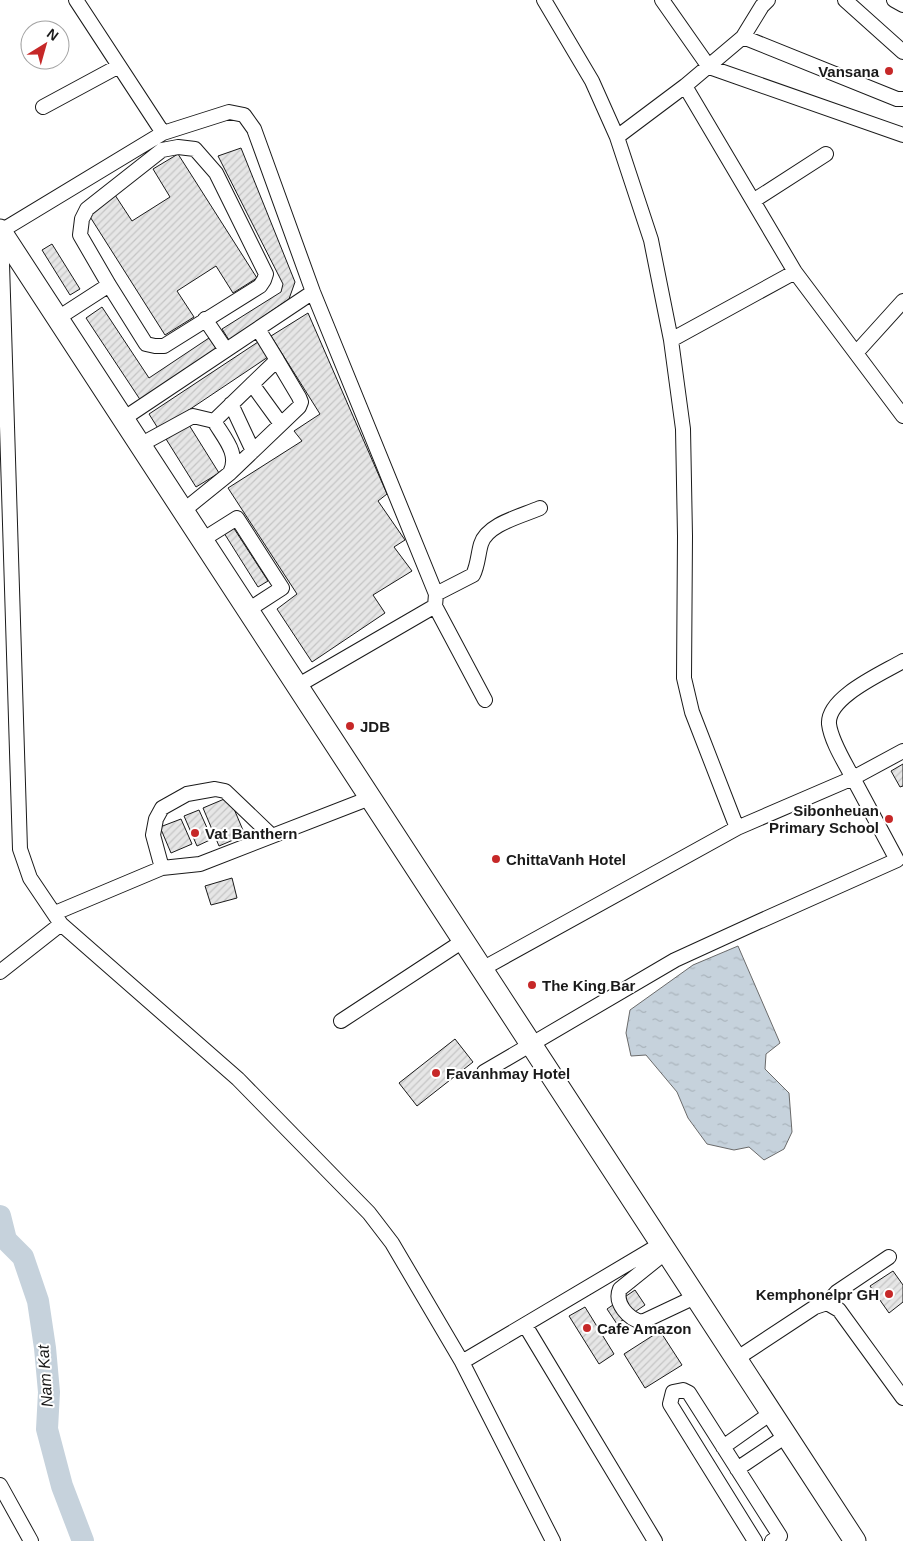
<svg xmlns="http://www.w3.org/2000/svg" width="903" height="1541" font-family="Arial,sans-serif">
  <defs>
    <pattern id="water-ripples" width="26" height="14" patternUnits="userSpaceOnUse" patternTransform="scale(1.25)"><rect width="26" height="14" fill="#c6d2dc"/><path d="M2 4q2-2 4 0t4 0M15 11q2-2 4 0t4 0" fill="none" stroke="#aab4bc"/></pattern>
    <pattern id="building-hatch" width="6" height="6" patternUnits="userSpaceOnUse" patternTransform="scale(1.25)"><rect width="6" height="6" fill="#e6e6e6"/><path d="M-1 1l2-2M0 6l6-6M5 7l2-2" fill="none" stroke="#c5c5c5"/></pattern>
  </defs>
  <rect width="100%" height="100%" fill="#fff"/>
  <!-- water -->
  <path fill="url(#water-ripples)" stroke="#6a6a6a" d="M738,946l42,97 -14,11 -1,15 24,24 3,39 -8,17 -20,11 -15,-13 -15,3 -27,-6 -19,-26 -11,-26 -31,-37 -15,1 -5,-23 4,-23 63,-45z"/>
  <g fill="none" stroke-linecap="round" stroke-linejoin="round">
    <!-- river -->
    <path stroke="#c6d2dc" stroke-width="22" d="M0,1216l6,24 17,17 15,44 7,47 4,44 -2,37 15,57 21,55"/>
  </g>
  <!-- building -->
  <path fill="url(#building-hatch)" stroke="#1a1a1a" d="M241,148l54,134 -6,17 -60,41 -7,-11 59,-37 2,-8 -65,-128z
    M178,154l79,124 -24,15 -17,-27 -39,25 17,26 -29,18 -78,-123 28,-17 17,26 38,-24 -17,-28z
    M52,244l28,45 -10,6 -28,-45z
    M102,307l47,71 60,-40 8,12 -76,51 -55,-83z
    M308,313l79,181 -9,7 27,39 -11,7 18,24 -39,24 12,18 -73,49 -35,-53 20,-15 -69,-106 74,-47 -8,-10 26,-17 -49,-78z
    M258,342l10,15 -109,73 -10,-16z
    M189,425l30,48 -23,14 -30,-48z
    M233,527l35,54 -10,6 -34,-54z
    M903,764v22l-3,1 -9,-16z
    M229,797l16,38 -26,11 -16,-38z
    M199,810l13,29 -15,7 -13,-30z
    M181,819l11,25 -21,9 -11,-26z
    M232,878l5,20 -26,7 -6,-19z
    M455,1039l18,23 -56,44 -18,-23z
    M893,1271l10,14v17l-14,11 -19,-27z
    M635,1290l10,15 -28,19 -10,-15z
    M585,1307l29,47 -15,10 -30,-48z
    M660,1331l22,34 -37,23 -21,-34z"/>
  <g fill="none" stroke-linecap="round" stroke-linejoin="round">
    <!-- minor casing -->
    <g stroke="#1a1a1a" stroke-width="16">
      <path id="minor" d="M76,0l87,133 -162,98 19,618 10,29 31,46 177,155 131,134 23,30 70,119 91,179
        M544,0l48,81 25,56
        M662,0l47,67 194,68
        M845,0l58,52
        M894,0l9,5
        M743,37l154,62h6
        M685,86l110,186 108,144
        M43,107l76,-41
        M163,133l66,-21 15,3 10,14 59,163 123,302 -1,12 -138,80
        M178,147l17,2 21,24 50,101 -2,6 -4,6 -96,60h-9l-9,-2 -37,-59 -29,-50 2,-16 5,-10 75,-59z
        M753,201l73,-47
        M58,318l51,-33
        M205,319l21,31
        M671,340l124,-68
        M856,353l47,-52
        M252,384l29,40
        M231,404l22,47
        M123,419l190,-127
        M140,445l53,-29 21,5 63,-61 -19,-31
        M230,473l69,-66 2,-5 -2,-5 -22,-37
        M183,511l47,-38c10,-19 -6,-35 -16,-52
        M202,540l35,-22 45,70 -34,22
        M436,594l37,-19c5,-10 5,-21 8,-31 6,-20 41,-28 59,-36
        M435,606l50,94
        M737,828l-45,-116 -8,-34 1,-142 -2,-107 -12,-89 -20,-100 -34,-103 68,-51 58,-49 19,-31 6,-6
        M162,868l-9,-33 3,-16 6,-11 25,-14 28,-5 10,2 47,45
        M55,913l107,-45 38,-4 170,-66
        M482,969l255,-141 116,-50c-8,-15 -22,-37 -24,-54 -2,-27 54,-51 74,-63
        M0,972l61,-48
        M341,1021l122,-80
        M484,1072l191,-112 83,-38 139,-62 -44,-82 50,-27
        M666,1252l-46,37c-6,14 8,30 22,33l53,-25
        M827,1303l10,-11 52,-35
        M525,1325l130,216
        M736,1359l79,-52 12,-4 12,7 64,88
        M462,1362l199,-118
        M723,1447l48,-34
        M737,1469l49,-33
        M0,1485l31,56
        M755,1541l-85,-137 3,-12 10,-2 6,3 91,143 -8,5"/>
    </g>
    <!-- highway casing -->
    <g stroke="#1a1a1a" stroke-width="23">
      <path id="highway" d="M0,230l855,1311"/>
    </g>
    <!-- minor -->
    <use href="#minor" stroke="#fff" stroke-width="14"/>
    <!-- highway -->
    <use href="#highway" stroke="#fff" stroke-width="21"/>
  </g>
  <!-- markers -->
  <g fill="#c62828" stroke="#fff" stroke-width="2">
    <circle cx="889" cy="71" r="5"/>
    <circle cx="350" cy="726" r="5"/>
    <circle cx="889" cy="819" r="5"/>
    <circle cx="195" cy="833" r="5"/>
    <circle cx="496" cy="859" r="5"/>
    <circle cx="532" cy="985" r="5"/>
    <circle cx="436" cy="1073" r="5"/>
    <circle cx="889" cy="1294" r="5"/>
    <circle cx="587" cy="1328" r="5"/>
  </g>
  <g text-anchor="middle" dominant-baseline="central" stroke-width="4" stroke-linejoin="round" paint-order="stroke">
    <!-- poi labels -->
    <g font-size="15" font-weight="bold" fill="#1a1a1a" stroke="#fff" text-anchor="start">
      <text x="879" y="71" text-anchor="end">Vansana</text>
      <text x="360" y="726">JDB</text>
      <text x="879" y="810" text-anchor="end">Sibonheuan<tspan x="879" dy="17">Primary School</tspan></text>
      <text x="205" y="833">Vat Banthern</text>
      <text x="506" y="859">ChittaVanh Hotel</text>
      <text x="542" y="985">The King Bar</text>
      <text x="446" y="1073">Favanhmay Hotel</text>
      <text x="879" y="1294" text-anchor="end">Kemphonelpr GH</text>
      <text x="597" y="1328">Cafe Amazon</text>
    </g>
    <!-- water labels -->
    <g font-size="16" font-style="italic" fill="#1a1a1a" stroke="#fff">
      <text transform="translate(45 1376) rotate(-94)">Nam Kat</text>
    </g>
  </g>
  <!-- north arrow -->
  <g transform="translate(45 45) rotate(37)"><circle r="24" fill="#ffffff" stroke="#a3a3a3"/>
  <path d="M0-4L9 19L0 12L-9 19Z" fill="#c62828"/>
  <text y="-8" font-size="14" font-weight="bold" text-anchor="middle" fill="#1a1a1a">N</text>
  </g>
</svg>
